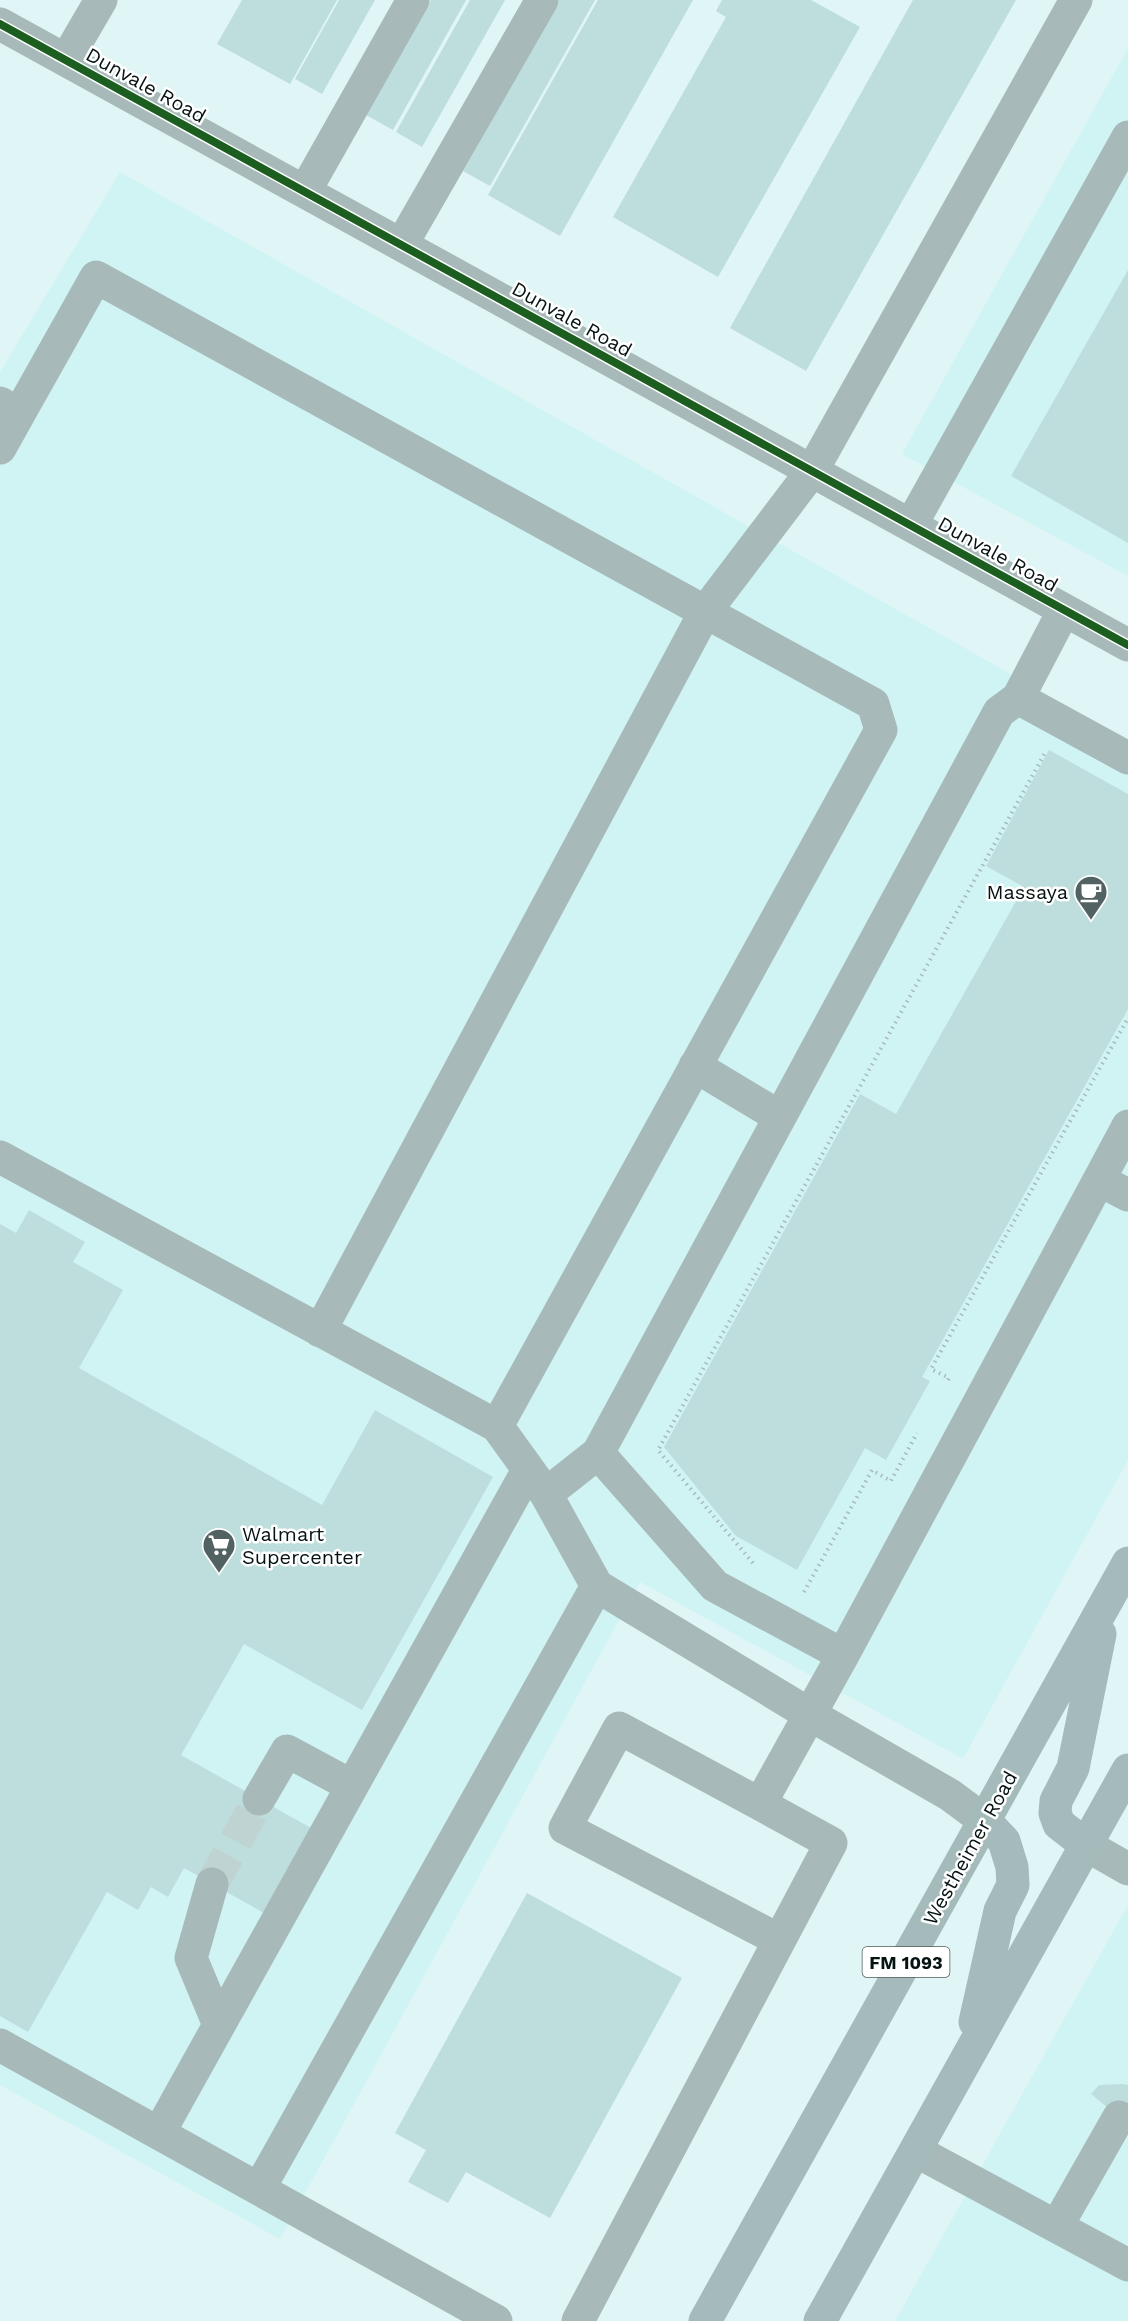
<svg xmlns="http://www.w3.org/2000/svg" width="1128" height="2321" font-family="'Work Sans',sans-serif">
  <rect width="100%" height="100%" fill="#e0f5f5"/>
  <!-- built -->
  <path fill="#d0f4f4" d="M1128,48v528l-226,-122z
    M120,172l1008,568v720l-165,299 -323,-177 -360,657 -280,-154v-1713z
    M1128,1905v416h-233z"/>
  <!-- building -->
  <path fill="#bedddd" d="M242,0h95l-47,84 -73,-40z
    M339,0h36l-53,94 -27,-15z
    M431,0h35l-73,130 -27,-15z
    M470,0h35l-83,147 -26,-15z
    M559,0h36l-105,186 -27,-15z
    M598,0h95l-133,236 -72,-41z
    M722,0h89l49,27 -142,250 -105,-60 113,-200 -10,-6z
    M913,0h103l-210,371 -76,-43z
    M1128,270v273l-117,-67z
    M1049,750l79,44v215l-206,368 8,4 -44,79 -21,-12 -68,122 -61,-34 -72,-89 196,-353 36,20 128,-227 -38,-21z
    M29,1210l56,32 -12,20 50,28 -44,78 243,137 53,-95 118,67 -131,233 -118,-66 -63,111 130,73 -47,85 -80,-45 -16,29 -17,-10 -13,23 -31,-18 -79,140 -28,-16v-792l16,9z
    M527,1893l155,85 -132,240 -84,-46 -18,31 -40,-21 18,-32 -31,-17z
    M1123,2084l5,1v39l-37,-30 8,-9z"/>
  <g fill="none" stroke-linecap="round" stroke-linejoin="round">
    <!-- minor-tunnel -->
    <path stroke="#bfd3d3" stroke-width="33" stroke-dasharray="33 16" stroke-linecap="butt" d="M212,1884l47,-85"/>
    <!-- path -->
    <path stroke="#a9b9b9" stroke-width="4" stroke-dasharray="1.5 4.5" stroke-linecap="butt" d="M948,1380l1,-2 -18,-9 197,-351
      M753,1563l-95,-113 387,-697
      M804,1592l68,-122 19,11 26,-48"/>
    <!-- minor -->
    <path stroke="#a7b9b9" stroke-width="33" d="M0,24l1128,621
      M66,60l35,-60
      M305,191l108,-191
      M402,244l140,-244
      M0,403l19,11 77,-137 777,427 8,26 -384,696
      M0,448l19,-34
      M911,525l217,-388
      M1064,610l-46,88 110,60
      M780,1117l219,-405 19,-14
      M0,1157l497,269 49,68 51,92 212,128 141,81 35,26
      M1099,1180l29,-54
      M320,1331l385,-719 107,-141 264,-471
      M598,1453l117,133 128,69
      M546,1494l52,-41 182,-336 -85,-51
      M259,1799l28,-48 65,35
      M760,1804l-141,-76 -54,100 214,112
      M1086,1845l42,24
      M212,1884l-21,74 28,67
      M0,2045l496,276
      M159,2133l369,-663
      M916,2151l212,114
      M259,2189l338,-603
      M1057,2226l62,-109
      M578,2321l253,-478 -71,-39 83,-149 256,-475 29,15"/>
    <!-- major -->
    <path stroke="#a5baba" stroke-width="33" d="M1086,1845l-27,-21 -4,-11 1,-12 17,-33 27,-134
      M975,2022l25,-111 13,-26 -1,-18 -8,-26 -19,-20
      M705,2321l423,-758
      M820,2321l308,-551"/>
    <!-- cycleway casing -->
    <g stroke="#fff" stroke-width="11">
      <path id="cycleway" d="M0,24l1128,621"/>
    </g>
    <!-- cycleway -->
    <use href="#cycleway" stroke="#1b5e20" stroke-width="8"/>
  </g>
  <!-- icons -->
  <defs>
    <g id="cafe-pin" transform="scale(1.725)"><path d="M0 17L-7.5 6A9.5 9.5 0 1 1 7.5 6Z" fill="#526262" stroke="#fff"/><path d="M-5.5-4.5H6V0H3Q3 3.5 0 3.5H-2.5Q-5.5 3.5-5.5 0ZM3-3.2v2h1.7v-2ZM-6 4.5H4V6H-6Z" fill="#fff"/></g>
    <g id="supermarket-pin" transform="scale(1.725)"><path d="M0 17L-7.5 6A9.5 9.5 0 1 1 7.5 6Z" fill="#526262" stroke="#fff"/><path d="M-6-5.5h2.5l.6 2H6L4.5 2H-2.5L-4.4-4H-6ZM-1.5 3.2a1.3 1.3 0 1 0 .1 0ZM3 3.2a1.3 1.3 0 1 0 .1 0Z" fill="#fff"/></g>
  </defs>
  <g fill-rule="evenodd">
    <use href="#cafe-pin" x="1091" y="892"/>
    <use href="#supermarket-pin" x="219" y="1545"/>
  </g>
  <g text-anchor="middle" dominant-baseline="central" stroke-width="5" stroke-linejoin="round" paint-order="stroke">
    <!-- shield labels -->
    <rect fill="#fff" stroke="#515a5a" stroke-width="1.5" x="862.5" y="1947" width="87" height="30" rx="4.5"/>
    <g font-size="18" font-weight="bold" fill="#061313">
      <text x="906" y="1962">FM 1093</text>
    </g>
    <!-- street labels -->
    <g font-size="20" fill="#061313" stroke="#fff">
      <text transform="translate(146 85) rotate(29)">Dunvale Road</text>
      <text transform="translate(572 319) rotate(29)">Dunvale Road</text>
      <text transform="translate(998 554) rotate(29)">Dunvale Road</text>
      <text transform="translate(970 1848) rotate(-61)">Westheimer Road</text>
    </g>
    <!-- poi labels -->
    <g font-size="20" fill="#061313" stroke="#fff" text-anchor="end">
      <text x="1068" y="892">Massaya</text>
      <text x="242" y="1534" text-anchor="start">Walmart<tspan x="242" dy="23">Supercenter</tspan></text>
    </g>
  </g>
</svg>
